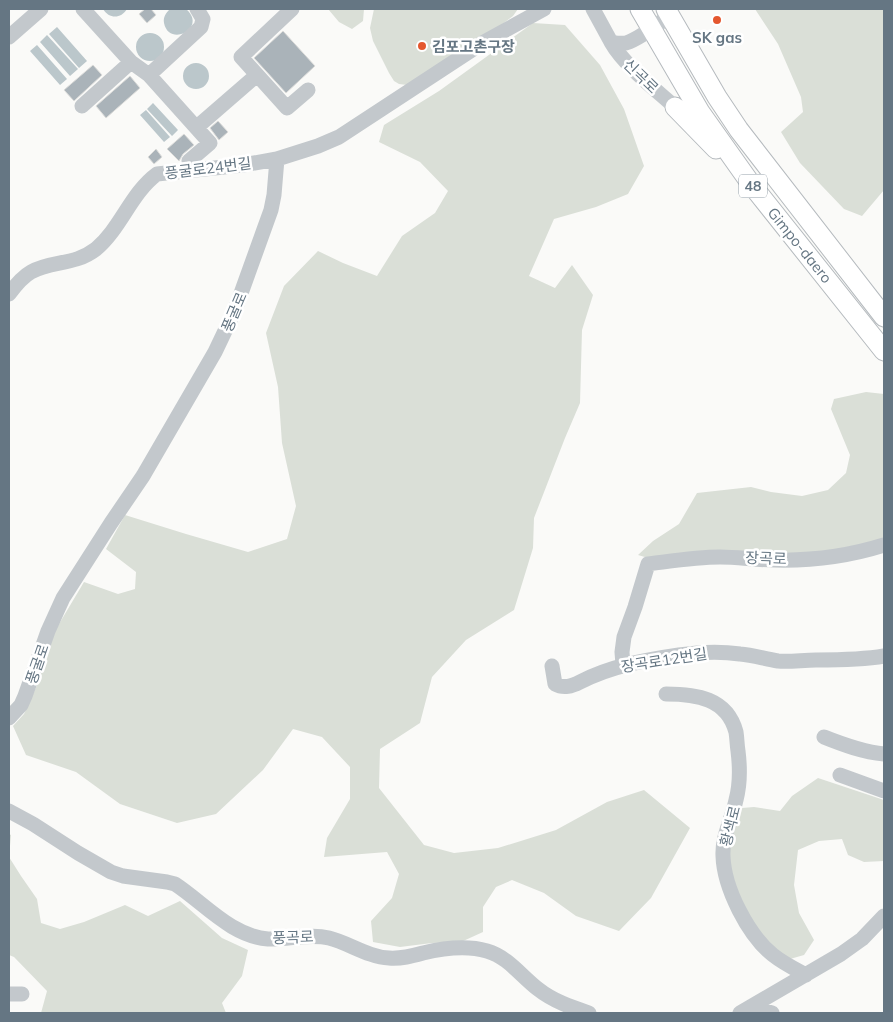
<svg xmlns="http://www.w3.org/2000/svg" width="893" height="1022" font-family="Mulish,'Noto Sans KR',sans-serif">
  <rect width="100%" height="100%" fill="#fafaf8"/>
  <!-- green -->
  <path fill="#dadfd7" d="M328,9h36l-1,12 -11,8 -13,-7z
    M374,9h144l-5,7 -17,13 -89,56 -8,-1 -5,-3 -5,-8 -16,-32 -3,-13z
    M755,9h129v181l-22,26 -18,-7 -44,-46 -19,-31 22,-20 -2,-15 -23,-53z
    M533,23l32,2 35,40 24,44 20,57 -16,28 -32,13 -42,12 -25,57 26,12 17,-23 21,30 -11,35 -2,73 -15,35 -31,80 -1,30 -19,62 -48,30 -34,37 -12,46 -40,26 -1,39 45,57 30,8 44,-5 58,-18 51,-28 37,-12 46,38 -39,70 -32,33 -43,-15 -32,-23 -32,-13 -16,7 -13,20v25l-22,10 -29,1 -32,4 -27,-5 -2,-21 21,-23 7,-24 -12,-22 -63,5 3,-19 23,-39v-32l-28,-30 -29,-8 -30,41 -47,44 -39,9 -57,-19 -44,-32 -50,-17 -13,-29 11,-12 14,-31 15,-49 31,-52 34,12 17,-5 1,-17 -30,-23 19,-34 61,19 62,18 39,-13 9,-33 -14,-63 -4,-56 -12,-54 18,-47 34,-35 25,12 34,13 25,-40 33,-23 13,-22 -28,-29 -41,-20 5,-17 55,-34z
    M866,392l18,2v148l-36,9 -193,9 -17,-5 15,-14 26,-17 18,-31 54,-6 20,5 31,4 26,-6 18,-17 4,-18 -19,-46 3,-10z
    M818,778l66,22v61l-20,1 -16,-7 -6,-16 -23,2 -21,9 -4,35 5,28 15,27 -10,15 -14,4 -21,-12 -21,-31 -18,-39 -4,-35 16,-34 12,-1 26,4 12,-15z
    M9,834l2,1 -2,22 12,19 16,23 4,24 19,6 24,-7 41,-17 23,11 32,-15 42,37 26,12 -6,26 -20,27 4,10h-185l6,-22 -33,-34 -5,-2z"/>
  <!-- water -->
  <path fill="#bbc7cb" d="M103,9h24c-6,10 -18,10 -24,0z
    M170,9h16c22,19 -17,39 -22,14 -1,-6 2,-10 6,-14z
    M57,27l30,34 -8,7 -30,-34z
    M136 47a14 14 0 1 1 28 0a14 14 0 1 1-28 0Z
    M47,35l31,34 -8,7 -30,-34z
    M37,45l30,34 -7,6 -30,-34z
    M183 76a13 13 0 1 1 26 0a13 13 0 1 1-26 0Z
    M153,103l25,27 -6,6 -25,-27z
    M146,110l24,27 -6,5 -24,-27z"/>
  <!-- building -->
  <path fill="#aab3b9" stroke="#dcdcda" d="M145,9h6l5,6 -9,8 -8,-9z
    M283,31l32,35 -29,27 -32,-35z
    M93,65l9,10 -28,26 -10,-11z
    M130,76l10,12 -34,30 -10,-12z
    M218,121l10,11 -9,8 -9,-12z
    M184,134l10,11 -11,9 -4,7 -12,-12z
    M156,149l6,8 -8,7 -6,-7z"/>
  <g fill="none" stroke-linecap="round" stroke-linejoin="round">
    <!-- major casing -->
    <g stroke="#b5babe" stroke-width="21">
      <path id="major" d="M640,9l60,103 51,72 133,167
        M666,9l51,88 22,33 145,187
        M675,107l41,42"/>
    </g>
    <!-- minor -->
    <path stroke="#c3c8cc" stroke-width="15" d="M83,9l48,53 18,13 61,68 -21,18
      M292,9l-51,48 46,51 21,-18
      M593,9l18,33c5,1 10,2 15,1 15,-5 32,-19 44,-28
      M9,37l32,-28
      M611,42c13,23 44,47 64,65
      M149,75l52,-48 2,-8 -6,-10
      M82,106l49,-44
      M197,127l60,-52
      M9,294c6,-8 13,-17 22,-22 21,-12 43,-6 65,-23 25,-21 35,-56 61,-75l86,-9 34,-6
      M623,665l-1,-13 2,-15 11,-30 13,-43c24,-3 48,-7 72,-7 18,0 36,3 54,3 37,1 75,-4 110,-15
      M552,666l3,18c9,5 17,2 25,-2 31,-16 65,-22 99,-27 20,-3 41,-4 61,-1 13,1 25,5 38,7 12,1 25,-1 38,-1 23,0 46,0 68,-4
      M666,694c30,0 61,4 70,38 1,6 1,13 2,19 2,16 2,34 -2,49 -4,19 -14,36 -13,56 1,32 25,79 50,99 10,8 22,14 33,20
      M9,718l12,-13 4,-9 23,-65 15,-33 48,-75 32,-47 72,-124 20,-42 36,-100 3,-15 3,-36 41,-13 21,-9 145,-95 60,-33
      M824,737c20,8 39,15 60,17
      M840,775l44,16
      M9,811l24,13 45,29 33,19 12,4 44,6 8,2c29,19 56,52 93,55 20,1 41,-6 61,-1 20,5 39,19 60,20 12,1 23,-2 34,-5 21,-5 43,-8 64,-2 21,6 34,25 51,38 15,12 33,18 51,24
      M9,994h13
      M751,1007l21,6
      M740,1013l101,-59 21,-15 22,-23"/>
    <!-- major -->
    <use href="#major" stroke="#fff" stroke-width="19"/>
  </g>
  <!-- markers -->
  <g fill="#e4572e" stroke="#fff" stroke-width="2">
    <circle cx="717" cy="20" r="5"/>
    <circle cx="422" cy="46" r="5"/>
  </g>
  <g text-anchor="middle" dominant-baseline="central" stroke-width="5" stroke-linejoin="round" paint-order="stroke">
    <!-- shield labels -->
    <rect fill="#fff" stroke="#939fa8" stroke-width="1" x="739" y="174.5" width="28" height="23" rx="4"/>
    <g font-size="14" font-weight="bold" fill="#657683">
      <text x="753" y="186">48</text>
    </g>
    <!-- poi labels -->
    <g font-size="15" font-weight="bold" fill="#657683" stroke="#fff">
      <text x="717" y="37">SK gas</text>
      <text x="432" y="46" text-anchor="start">김포고촌구장</text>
    </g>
    <!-- street labels -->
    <g font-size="15" fill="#657683" stroke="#fff">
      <text transform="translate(641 76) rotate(44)">신곡로</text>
      <text transform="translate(208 168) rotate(-7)">풍굴로24번길</text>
      <text transform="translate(800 245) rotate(51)">Gimpo-daero</text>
      <text transform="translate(234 312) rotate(-67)">풍굴로</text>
      <text transform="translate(766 558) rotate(2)">장곡로</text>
      <text transform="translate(664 660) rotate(-9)">장곡로12번길</text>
      <text transform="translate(37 664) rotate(-71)">풍굴로</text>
      <text transform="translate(730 826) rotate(-76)">황색로</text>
      <text transform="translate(293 937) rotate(-2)">풍곡로</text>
    </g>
  </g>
  <!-- border -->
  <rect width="893" height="1022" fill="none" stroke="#657683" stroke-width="20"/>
</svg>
